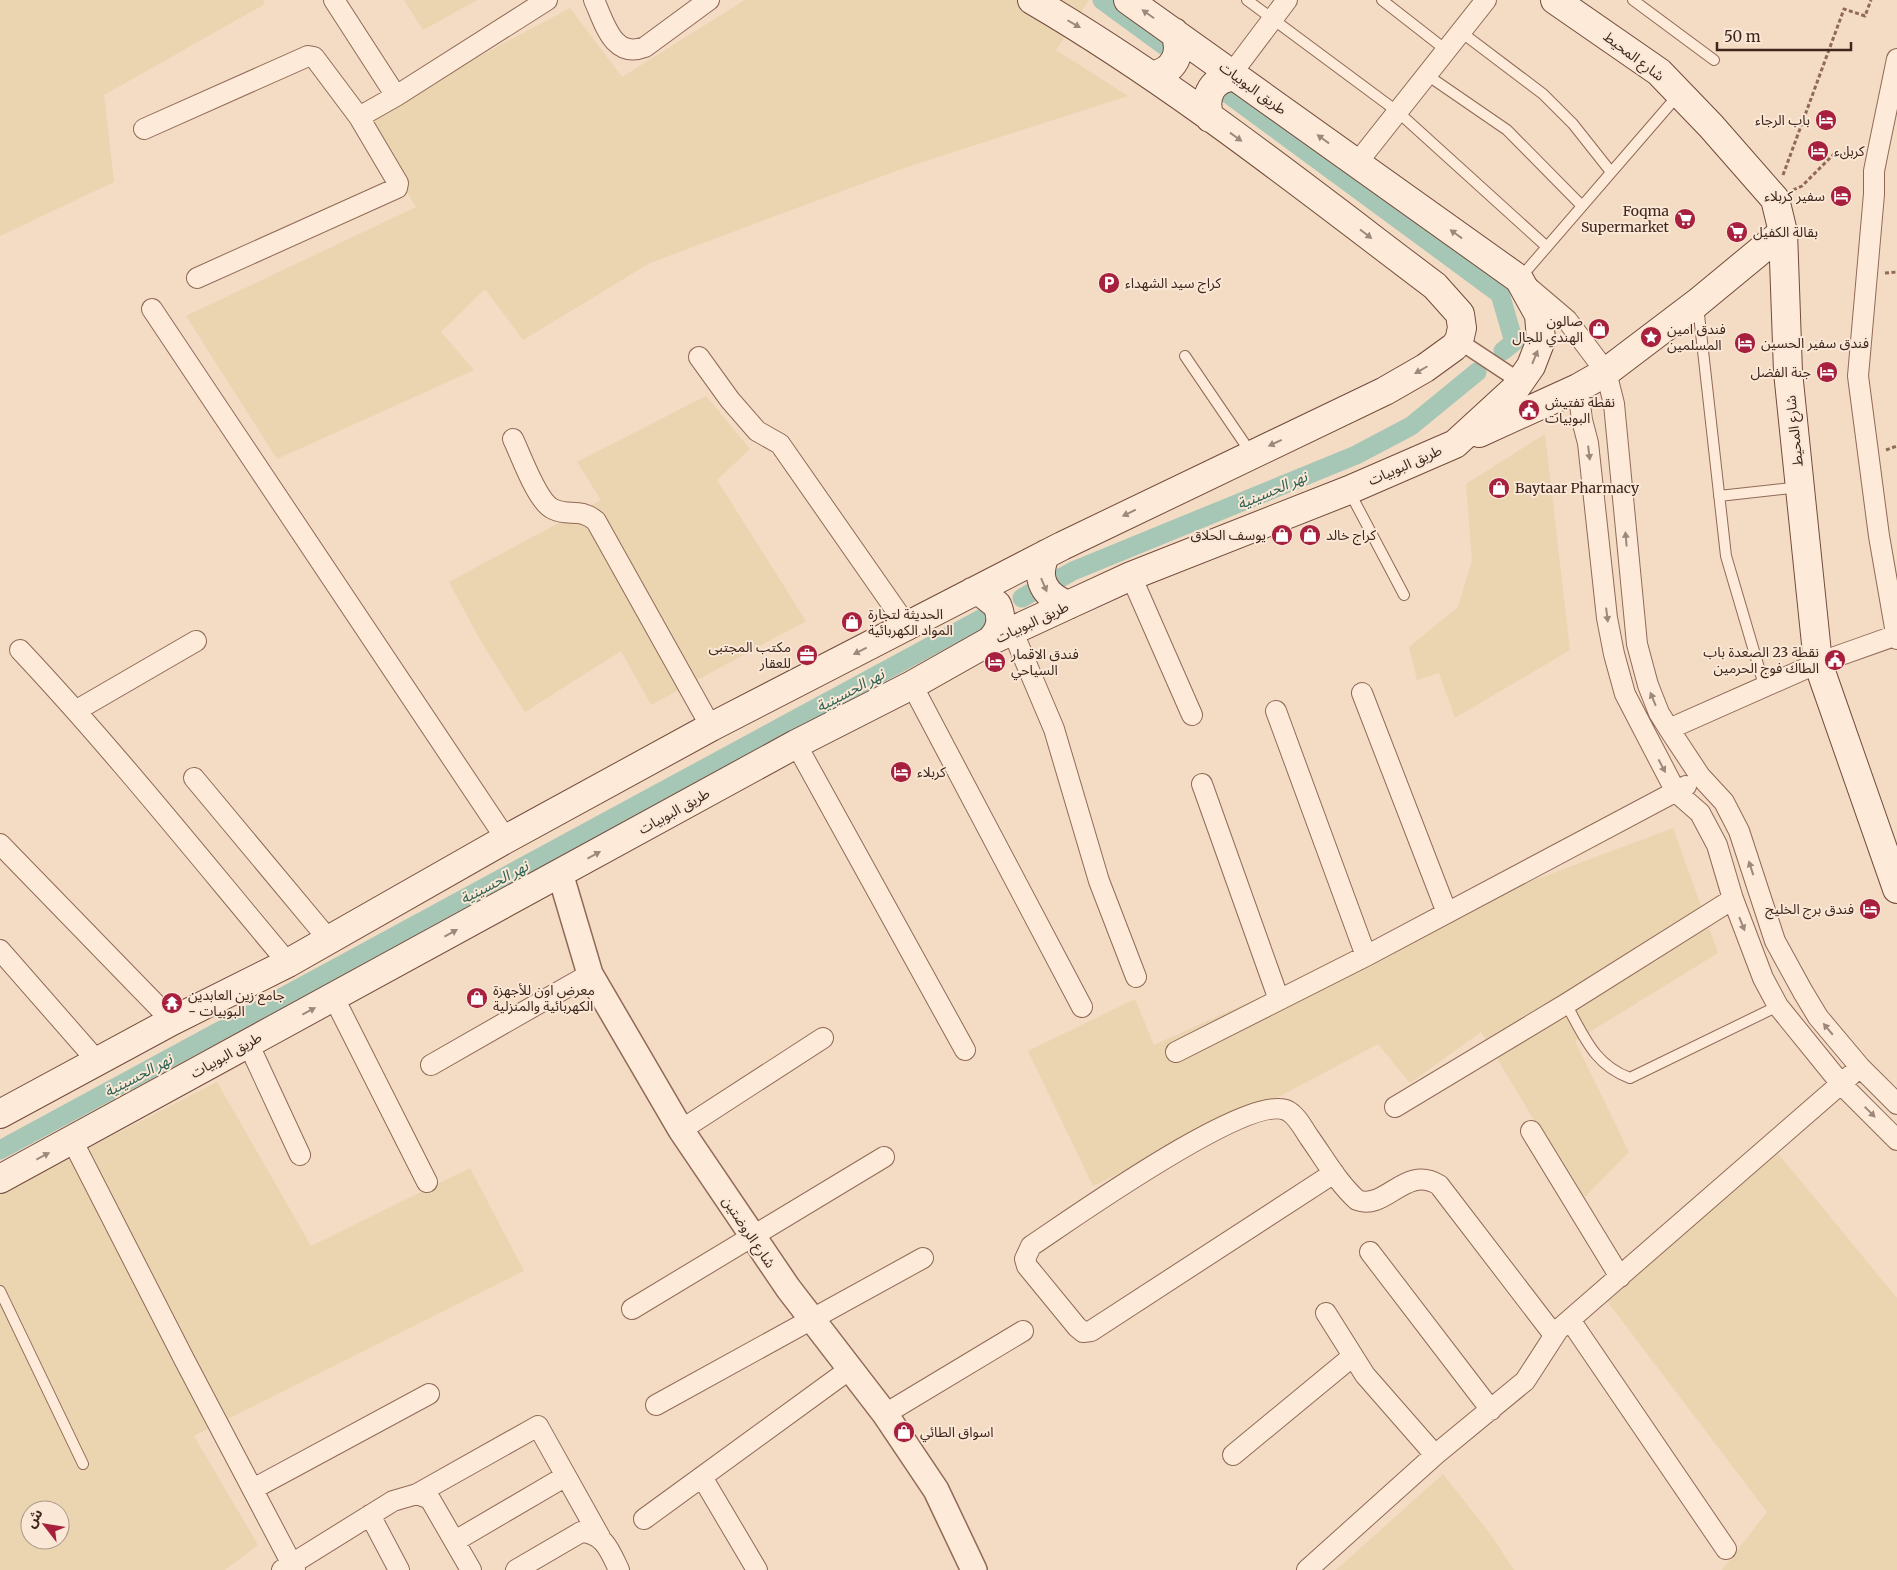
<svg xmlns="http://www.w3.org/2000/svg" width="1897" height="1570" font-family="Merriweather,'Noto Sans Arabic',serif">
  <rect width="100%" height="100%" fill="#f3dbc4"/>
  <!-- farmland -->
  <path fill="#ead5b0" fill-rule="evenodd" d="M0,0h263l2,4 -161,91 10,87 -114,54z
    M404,0h73l-54,30z
    M745,0h344l-33,50 72,46 -224,72 -254,95 -127,77 -38,-51 -44,43 33,38 -197,89 -91,-143 230,-109 -54,-88 208,-111 52,69z
    M706,396l44,53 -33,31 89,141 -155,84 -30,-54 -96,61 -45,-72 -31,-58 152,-82 -24,-38z
    M1545,434l25,216 -115,68 -16,-45 -22,7 -8,-33 49,-40 14,-47 -6,-76z
    M1673,828l45,125 -143,88 54,111 -47,48 -101,-168 -71,51 -32,-39 -92,49 -193,93 -65,-135 107,-52 19,46 293,-132z
    M217,1082l94,164 159,-78 54,103 -330,165 64,109 -33,25h-225v-377zM30,1510h30v30h-30z
    M1766,1139l131,159v272h-175l45,-58 -169,-223z
    M1443,1474l48,61 23,35h-178z"/>
  <g fill="none" stroke-linecap="round" stroke-linejoin="round">
    <!-- canal -->
    <path stroke="#a6c6b6" stroke-width="19" d="M1102,0l67,49
      M1227,93l273,201 14,48 -11,9
      M1053,582l20,-11 283,-116 55,-29 66,-54
      M1022,598l12,-7
      M0,1150l988,-535"/>
    <!-- service casing -->
    <g stroke="#916a57" stroke-width="12">
      <path id="service" d="M1247,0l151,112 149,135
        M1382,0l64,50
        M1633,0l81,60
        M1461,32l82,62 30,30 38,48
        M1427,75l80,55 75,76
        M1520,278l159,-184
        M1698,306l28,250 38,129
        M1185,356l66,97
        M1349,491l55,104
        M1719,496l81,-9
        M1566,1004c18,32 28,61 64,74l148,-72
        M0,1291l83,173"/>
    </g>
    <!-- pedestrian casing -->
    <g stroke="#916a57" stroke-width="18">
      <path id="pedestrian" d="M1459,341l62,41"/>
    </g>
    <!-- minor casing -->
    <g stroke="#916a57" stroke-width="22">
      <path id="minor" d="M334,0l62,96
        M594,0c11,24 19,59 51,47l64,-47
        M1897,59l-19,92 -4,20v23l-16,182 21,160 18,103
        M1232,73l55,-73
        M144,129l164,-73 6,1 45,60 37,-21 151,-96
        M1357,163l129,-163
        M197,278l200,-90 1,-5 -39,-66
        M1527,286l40,34 39,52 8,32 23,240 11,41 11,28 10,16 31,47 24,26 15,29 36,110 28,51 15,25 42,50 37,37
        M152,309l354,530
        M699,357l31,43 27,31 23,13 127,182
        M1578,388l4,32 6,23 19,175 7,36 11,40 51,98 24,21 17,32 16,54 30,79 15,28 64,79 55,55
        M513,439c8,16 24,63 40,70 16,8 26,-2 43,12l115,206
        M1131,576l61,139
        M1012,630l42,99 45,152 37,96
        M20,650c94,100 180,208 268,313
        M912,685l170,322
        M1362,693l85,220
        M77,710l119,-69
        M1276,711l90,245
        M1669,729l149,-66 79,-28
        M796,744l169,306
        M194,778l135,162
        M1202,784l77,216
        M0,844l172,177
        M0,950l98,112
        M334,998l93,184
        M248,1043l52,112
        M1176,1052l190,-96 320,-170
        M431,1065l159,-91
        M1395,1107l171,-103 167,-105
        M681,1130l142,-92
        M1531,1131l89,146
        M72,1140l113,221 110,209
        M1334,1173l-243,158 -8,1 -6,-5 -50,-61 -2,-7 6,-13c38,-25 219,-155 257,-135 9,5 15,17 21,26 15,21 29,46 48,63 29,11 48,-36 82,-15l115,150
        M1370,1252l121,158
        M632,1309l252,-152
        M1326,1313l39,62 70,80
        M1570,1320l156,229
        M656,1405l267,-147
        M885,1414l138,-83
        M1233,1455l120,-99
        M702,1477l55,93
        M253,1489l176,-95
        M417,1494l121,-68 62,111
        M370,1515l29,55
        M644,1519l206,-150
        M455,1541l111,-65
        M282,1570l111,-69 24,-7 13,5 41,71
        M516,1570l65,-38c23,1 29,19 38,38
        M1307,1570l128,-115 90,-74 33,-51 293,-255"/>
    </g>
    <!-- tertiary casing -->
    <g stroke="#916a57" stroke-width="28">
      <path id="tertiary" d="M560,873l30,101 91,156 107,158 97,126 51,76 38,80"/>
    </g>
    <!-- secondary casing -->
    <g stroke="#734b3b" stroke-width="30">
      <path id="secondary" d="M1555,0l104,72 52,54 64,73 8,33 5,140 30,291 79,226
        M1151,75c23,-2 33,-23 23,-43
        M1210,118c-8,-22 3,-42 27,-41
        M1479,433l99,-45 28,-16 91,-69 86,-71
        M1046,554c-12,24 -2,42 22,51
        M972,592l10,1 15,12c6,14 4,25 -7,36
        M0,1114l172,-93 116,-58 218,-124 205,-112 351,-181 323,-155 40,-23 29,-21 5,-6 3,-13 -2,-14 -25,-28c-131,-99 -261,-203 -403,-286
        M0,1179l796,-435 116,-59 78,-44 78,-36 63,-29 218,-86 106,-46 60,-55 16,-23 10,-26 -2,-25 -20,-36 -391,-279"/>
    </g>
    <!-- path -->
    <path stroke="#916a57" stroke-width="3" stroke-dasharray="4 2.5" stroke-linecap="butt" d="M1783,175l61,-166 21,7 6,-16
      M1793,190l9,-4 32,-32 26,-1
      M1885,273l12,-1
      M1886,450l11,-4"/>
    <!-- service -->
    <use href="#service" stroke="#fdead9" stroke-width="10"/>
    <!-- pedestrian -->
    <use href="#pedestrian" stroke="#fdead9" stroke-width="15"/>
    <!-- minor -->
    <use href="#minor" stroke="#fdead9" stroke-width="20"/>
    <!-- tertiary -->
    <use href="#tertiary" stroke="#fdead9" stroke-width="25"/>
    <!-- secondary -->
    <use href="#secondary" stroke="#fdead9" stroke-width="28"/>
  </g>
  <!-- one-way arrows -->
  <defs><path id="oneway-solid" d="M-6-.8H1V-3.2L6.5 0L1 3.2V.8H-6Z" transform="scale(1.25)"/></defs>
  <g fill="#9e887b">
    <use href="#oneway-solid" transform="translate(1148 14) rotate(-145)"/>
    <use href="#oneway-solid" transform="translate(1074 24) rotate(30)"/>
    <use href="#oneway-solid" transform="translate(1236 137) rotate(36)"/>
    <use href="#oneway-solid" transform="translate(1323 139) rotate(-144)"/>
    <use href="#oneway-solid" transform="translate(1366 234) rotate(37)"/>
    <use href="#oneway-solid" transform="translate(1456 234) rotate(-144)"/>
    <use href="#oneway-solid" transform="translate(1535 357) rotate(-68)"/>
    <use href="#oneway-solid" transform="translate(1421 370) rotate(150)"/>
    <use href="#oneway-solid" transform="translate(1275 443) rotate(155)"/>
    <use href="#oneway-solid" transform="translate(1589 453) rotate(83)"/>
    <use href="#oneway-solid" transform="translate(1129 513) rotate(154)"/>
    <use href="#oneway-solid" transform="translate(1626 539) rotate(-95)"/>
    <use href="#oneway-solid" transform="translate(1044 585) rotate(67)"/>
    <use href="#oneway-solid" transform="translate(1607 615) rotate(83)"/>
    <use href="#oneway-solid" transform="translate(860 651) rotate(153)"/>
    <use href="#oneway-solid" transform="translate(1653 699) rotate(-112)"/>
    <use href="#oneway-solid" transform="translate(1662 766) rotate(62)"/>
    <use href="#oneway-solid" transform="translate(594 855) rotate(-29)"/>
    <use href="#oneway-solid" transform="translate(1751 868) rotate(-108)"/>
    <use href="#oneway-solid" transform="translate(1742 924) rotate(68)"/>
    <use href="#oneway-solid" transform="translate(451 933) rotate(-29)"/>
    <use href="#oneway-solid" transform="translate(309 1011) rotate(-28)"/>
    <use href="#oneway-solid" transform="translate(1828 1029) rotate(-130)"/>
    <use href="#oneway-solid" transform="translate(1870 1112) rotate(45)"/>
    <use href="#oneway-solid" transform="translate(43 1156) rotate(-28)"/>
  </g>
  <!-- icons -->
  <defs>
    <g id="hotel-disc" transform="scale(1.125)"><circle r="9.5" fill="#a7203d" stroke="#fae7d5"/><path d="M-6-4.5h1.5V1H6V5H4.5V3h-9V5H-6ZM-4 0a1.8 1.8 0 1 1 3.6 0ZM.5 0V-2.5h3Q6-2.5 6 0Z" fill="#fff"/></g>
    <g id="supermarket-disc" transform="scale(1.125)"><circle r="9.5" fill="#a7203d" stroke="#fae7d5"/><path d="M-6-5.5h2.5l.6 2H6L4.5 2H-2.5L-4.4-4H-6ZM-1.5 3.2a1.3 1.3 0 1 0 .1 0ZM3 3.2a1.3 1.3 0 1 0 .1 0Z" fill="#fff"/></g>
    <g id="parking-disc" transform="scale(1.125)"><circle r="9.5" fill="#a7203d" stroke="#fae7d5"/><path d="M-3.5-5.5H1a3.5 3.5 0 0 1 0 7H-1V5.5H-3.5ZM-1-3.4V-.6H.8a1.4 1.4 0 0 0 0-2.8Z" fill="#fff"/></g>
    <g id="shop-disc" transform="scale(1.125)"><circle r="9.5" fill="#a7203d" stroke="#fae7d5"/><path d="M-5-2.5h2.3a2.7 3.5 0 0 1 5.4 0H5L5.5 6h-11ZM-1.5-2.5h3a1.5 2.3 0 0 0-3 0Z" fill="#fff"/></g>
    <g id="sight-disc" transform="scale(1.125)"><circle r="9.5" fill="#a7203d" stroke="#fae7d5"/><path d="M0-6L1.8-2.2L6-1.7L2.9 1.2L3.7 5.4L0 3.3L-3.7 5.4L-2.9 1.2L-6-1.7L-1.8-2.2Z" fill="#fff"/></g>
    <g id="civic-disc" transform="scale(1.125)"><circle r="9.5" fill="#a7203d" stroke="#fae7d5"/><path d="M-.6-6.5H3V-4.5H.6V-3L4-1V1h2V6H-6V1h2V-1L-.6-3ZM-1.2 2.5V6h2.4V2.5Z" fill="#fff"/></g>
    <g id="office-disc" transform="scale(1.125)"><circle r="9.5" fill="#a7203d" stroke="#fae7d5"/><path d="M-6-3h4V-5.5h4V-3h4V5H-6ZM-1-4.5V-3h2v-1.5ZM-6 0V1H6V0Z" fill="#fff"/></g>
    <g id="temple-disc" transform="scale(1.125)"><circle r="9.5" fill="#a7203d" stroke="#fae7d5"/><path d="M0-6L5-2H3V0L6.5 2.5H4V6H1.5V3h-3V6H-4V2.5H-6.5L-3 0V-2H-5Z" fill="#fff"/></g>
  </defs>
  <g fill-rule="evenodd">
    <use href="#hotel-disc" x="1826" y="120"/>
    <use href="#hotel-disc" x="1818" y="151"/>
    <use href="#hotel-disc" x="1841" y="196"/>
    <use href="#supermarket-disc" x="1685" y="219"/>
    <use href="#supermarket-disc" x="1737" y="232"/>
    <use href="#parking-disc" x="1109" y="283"/>
    <use href="#shop-disc" x="1599" y="329"/>
    <use href="#sight-disc" x="1651" y="337"/>
    <use href="#hotel-disc" x="1745" y="343"/>
    <use href="#hotel-disc" x="1827" y="372"/>
    <use href="#civic-disc" x="1529" y="410"/>
    <use href="#shop-disc" x="1499" y="488"/>
    <use href="#shop-disc" x="1282" y="535"/>
    <use href="#shop-disc" x="1310" y="535"/>
    <use href="#shop-disc" x="852" y="622"/>
    <use href="#office-disc" x="807" y="655"/>
    <use href="#civic-disc" x="1835" y="660"/>
    <use href="#hotel-disc" x="995" y="662"/>
    <use href="#hotel-disc" x="901" y="772"/>
    <use href="#hotel-disc" x="1870" y="909"/>
    <use href="#shop-disc" x="477" y="998"/>
    <use href="#temple-disc" x="172" y="1003"/>
    <use href="#shop-disc" x="904" y="1432"/>
  </g>
  <g text-anchor="middle" dominant-baseline="central" stroke-width="4" stroke-linejoin="round" paint-order="stroke">
    <!-- street labels -->
    <g font-size="14" fill="#3f261d" stroke="#fae7d5">
      <text transform="translate(1634 56) rotate(37)">شارع المحيط</text>
      <text transform="translate(1253 88) rotate(36)">طريق البوبيات</text>
      <text transform="translate(1794 431) rotate(-96)">شارع المحيط</text>
      <text transform="translate(1405 465) rotate(-24)">طريق البوبيات</text>
      <text transform="translate(1032 622) rotate(-25)">طريق البوبيات</text>
      <text transform="translate(674 811) rotate(-29)">طريق البوبيات</text>
      <text transform="translate(226 1055) rotate(-29)">طريق البوبيات</text>
      <text transform="translate(749 1232) rotate(56)">شارع الروضتين</text>
    </g>
    <!-- poi labels -->
    <g font-size="14" fill="#3f261d" stroke="#fae7d5" text-anchor="start">
      <text x="1810" y="120" text-anchor="end">باب الرجاء</text>
      <text x="1834" y="151">كربلء</text>
      <text x="1825" y="196" text-anchor="end">سفير كربلاء</text>
      <text x="1669" y="211" text-anchor="end">Foqma<tspan x="1669" dy="16">Supermarket</tspan></text>
      <text x="1753" y="232">بقالة الكفيل</text>
      <text x="1125" y="283">كراج سيد الشهداء</text>
      <text x="1583" y="321" text-anchor="end">صالون<tspan x="1583" dy="16">الهندي للجال</tspan></text>
      <text x="1667" y="329">فندق امين<tspan x="1667" dy="16">المسلمين</tspan></text>
      <text x="1761" y="343">فندق سفير الحسين</text>
      <text x="1811" y="372" text-anchor="end">جنة الفضل</text>
      <text x="1545" y="402">نقطة تفتيش<tspan x="1545" dy="16">البوبيات</tspan></text>
      <text x="1515" y="488">Baytaar Pharmacy</text>
      <text x="1266" y="535" text-anchor="end">يوسف الحلاق</text>
      <text x="1326" y="535">كراج خالد</text>
      <text x="868" y="614">الحديثة لتجارة<tspan x="868" dy="16">المواد الكهربائية</tspan></text>
      <text x="791" y="647" text-anchor="end">مكتب المجتبى<tspan x="791" dy="16">للعقار</tspan></text>
      <text x="1819" y="652" text-anchor="end">نقطة 23 الصعدة باب<tspan x="1819" dy="16">الطاك فوج الحرمين</tspan></text>
      <text x="1011" y="654">فندق الاقمار<tspan x="1011" dy="16">السياحي</tspan></text>
      <text x="917" y="772">كربلاء</text>
      <text x="1854" y="909" text-anchor="end">فندق برج الخليج</text>
      <text x="493" y="990">معرض اون للأجهزة<tspan x="493" dy="16">الكهربائية والمنزلية</tspan></text>
      <text x="188" y="995">جامع زين العابدين<tspan x="188" dy="16">- البوبيات</tspan></text>
      <text x="920" y="1432">اسواق الطائي</text>
    </g>
    <!-- water labels -->
    <g font-size="15" font-style="italic" fill="#2b6052" stroke="#fae7d5">
      <text transform="translate(1272 490) rotate(-23)">نهر الحسينية</text>
      <text transform="translate(850 690) rotate(-28)">نهر الحسينية</text>
      <text transform="translate(494 882) rotate(-28)">نهر الحسينية</text>
      <text transform="translate(138 1075) rotate(-28)">نهر الحسينية</text>
    </g>
  </g>
  <!-- north arrow -->
  <g transform="translate(45 1525) rotate(301)"><circle r="24" fill="#fae7d5" stroke="#af9a8b"/>
  <path d="M0-4L9 19L0 12L-9 19Z" fill="#a7203d"/>
  <text y="-8" font-size="14" font-weight="bold" text-anchor="middle" fill="#3f261d">ش</text>
  </g>
  <!-- scale -->
  <path d="M1717 42v8h134v-8" fill="none" stroke="#3f261d" stroke-width="2.5"/>
  <text x="1724" y="42" font-size="15" fill="#3f261d" stroke="#fae7d5" stroke-width="4" paint-order="stroke">50 m</text>
</svg>
